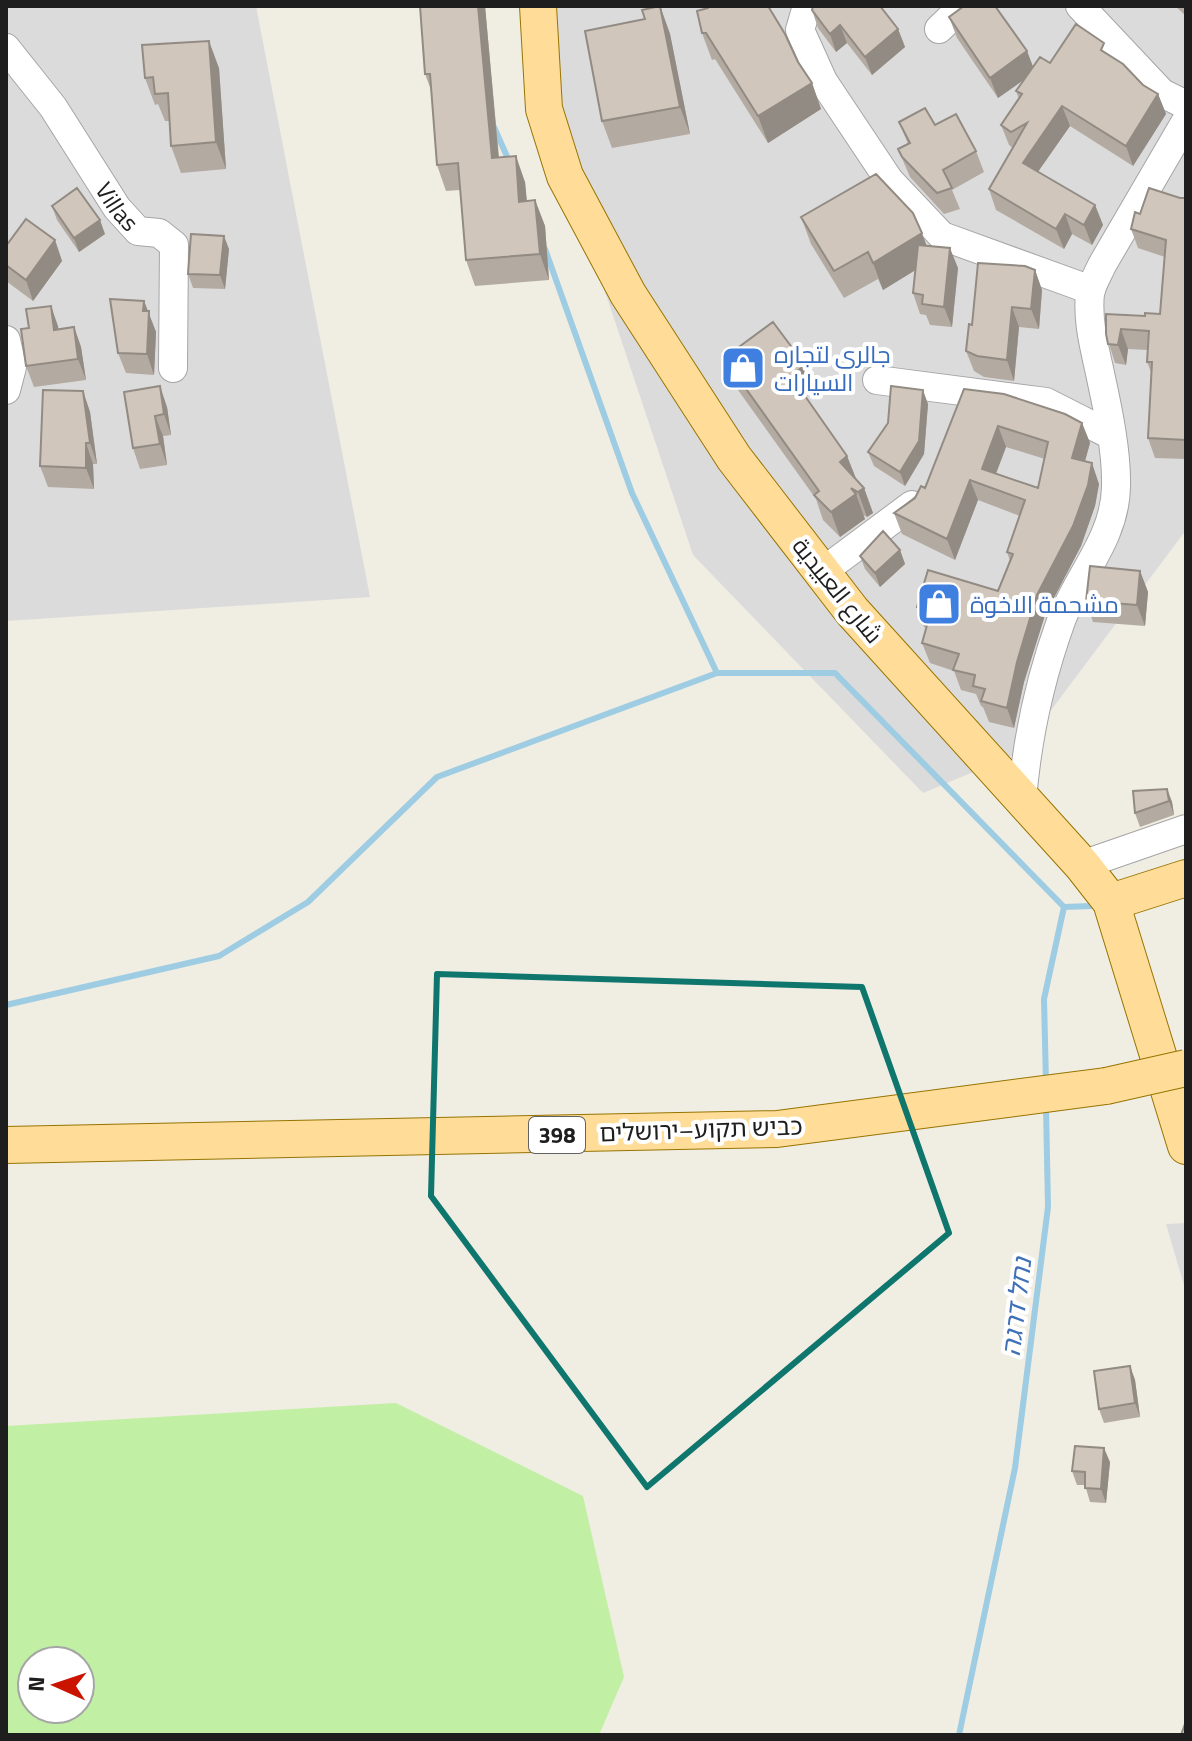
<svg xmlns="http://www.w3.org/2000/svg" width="1192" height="1741" font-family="'Titillium Web',Cairo,'Noto Sans Hebrew',sans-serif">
  <rect width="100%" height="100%" fill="#f0ede3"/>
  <!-- residential -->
  <path fill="#dcdbdb" d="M6,6h250l114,591 -364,24z
    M537,6h649v524l-167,223 -96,40 -230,-238 -149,-446z
    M1186,1223v69l-20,-68z"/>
  <!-- grass -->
  <path fill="#c1efa3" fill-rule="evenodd" d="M396,1403l187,93 41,181 -25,58h-593v-309zM32,1661h48v48h-48z"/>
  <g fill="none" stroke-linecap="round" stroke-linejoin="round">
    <!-- stream -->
    <path stroke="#9ecce2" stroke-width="6" d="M494,127l15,34
      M545,249l87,244 85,180
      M6,1005l213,-49 89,-54 129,-125 280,-104h118l229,234
      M1046,1083l-2,-84 20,-92 27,-1
      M959,1735l56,-267 33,-261 -2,-100"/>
    <!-- minor casing -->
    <g stroke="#a5a5a5" stroke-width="30">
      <g id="minor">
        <path d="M807,6l-7,24 23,51 66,99 53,56 149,54"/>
        <path d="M1080,6l82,87 24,12"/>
        <path d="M939,29l24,-23"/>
        <path id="s1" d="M6,48l47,59 64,101 21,23 21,2 15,12 -1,123"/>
        <path d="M6,340l6,27 -6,23"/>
        <path d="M877,380l169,22 65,33"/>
        <path d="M822,572l90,-67"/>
        <path d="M1022,800c5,-62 18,-121 39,-179 17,-46 54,-82 55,-134 1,-34 -8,-77 -15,-109 -6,-29 -14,-55 -11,-85 2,-9 8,-19 12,-28l84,-144"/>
        <path d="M1082,865l104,-36"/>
      </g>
    </g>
    <!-- major casing -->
    <g stroke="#977400" stroke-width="38">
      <path id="major" d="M538,6l6,103 21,67 63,118 106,164 118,153 230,254 29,37 75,244
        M1111,902l75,-24
        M6,1145l771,-16 329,-43"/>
    </g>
    <!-- minor -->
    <use href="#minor" stroke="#fff" stroke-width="28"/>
    <!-- major -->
    <use href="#major" stroke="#ffdd98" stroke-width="36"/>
    <!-- major-bridge casing -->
    <g stroke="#977400" stroke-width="38" stroke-linecap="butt">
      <path id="major-bridge" d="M1106,1086l80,-18"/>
    </g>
    <!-- major-bridge -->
    <use href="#major-bridge" stroke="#ffdd98" stroke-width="36"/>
  </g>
  <!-- wall -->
  <path fill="#b3aaa1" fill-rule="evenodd" d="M485,6l14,151 26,25 2,19 8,-1 10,26 4,54 -74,6 -9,-26 -6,-70 -14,1 -9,-26 -6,-75 -6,-16z
    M660,6l10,28 20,100 -78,14 -10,-27 43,-102z
    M1175,6h11v10z
    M708,8l90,54 14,21 9,26 -53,34 -53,-84 -3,1 -10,-27z
    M812,10l86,19 7,18 -33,28 -25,-32 -11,9 -18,-24z
    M949,17l78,34 6,16 74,-13 36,31 15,9 8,20 -33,52 -63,-40 -32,46 57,33 8,20 -11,20 -20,-11 -8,15 -68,-39 -7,-21 24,-41 -4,-3 -8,-20 18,-26 -3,-8 9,-12 -27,19 -41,-60z
    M219,68l7,101 -45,4 -10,-27 -1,-25h-5l-7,-17 -3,1 -10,-27z
    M899,122l36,3 41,26 8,21 -32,18 8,19 -16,5 -34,-37 -12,-28 10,-5z
    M1180,198h6v261l-31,-1 -7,-20 3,-66 -4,-10 1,-12 -20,-1 -2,16 -11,-2 -9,-29 39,-18 15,-2 5,-57 -27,-9 -7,-19 9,-15z
    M52,206l53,28 -26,18 -22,-32z
    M801,217l125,28 32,23 -6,59 -22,-2 -4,-10 -6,-1 -7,-21 2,-23 -32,20 -5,-11 -34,19 -33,-54z
    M55,240l7,21 -29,40 -27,-20v-35z
    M229,249l-4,40 -32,-1 -5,-14z
    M1035,270l7,20 -3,39 -20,-2 -5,54 -30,-4 -10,-6 -8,-20 6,-26z
    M144,301l12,31 -2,43 -28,-2 -8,-20z
    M51,306l7,23 16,-2 7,20 5,33 -52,7 -8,-21 3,-38z
    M724,358l81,7 9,25 -8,7 41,59 9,23 8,9 9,25 -6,4 -4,-2 2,4 -25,18 -17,-17 -7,-21 -83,-116z
    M964,389l118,34 8,20 -5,18 14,23 -4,22 -14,40 -36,69 -21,67 -10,46 -25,-6 -6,-15 -2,-1 -5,-12 -15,-4 -7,-19 -24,-8 -8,-20 5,-15 -3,-1 -7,-20 81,-16 12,-30 -3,-9 13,-36 -42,-16 -23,60 -53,-26 -8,-21 31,-25zM1006,447l39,12 -7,29 -42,-15z
    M83,391l7,21 7,52h-4l1,25 -46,-2 -8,-21z
    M124,392l43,15 4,28 -8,1 4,29 -27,4 -7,-21z
    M928,404l-4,50 -19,32 -31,-20 -6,-14z
    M900,550l5,14 -25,23 -15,-18 -5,-13z
    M1140,571l8,21 -3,34 -52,-4 -7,-21z
    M1167,789l5,13 2,13 -34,12 -5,-14z
    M1130,1366l5,14 5,37 -36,6 -5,-14z
    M1110,1462l-4,41 -16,-1 -5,-17h-8l-5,-14z"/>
  <!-- shaded-wall -->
  <path fill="#928b83" d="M478,6h7l16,178 -9,-26z
    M660,6l10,28 20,100 -10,-27z
    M840,25l7,18 -11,9 -6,-18z
    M898,29l7,18 -33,28 -7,-18z
    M209,41l10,27 7,101 -10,-27z
    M1027,51l8,21 -37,26 -8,-20z
    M812,83l9,26 -53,34 -10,-27z
    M1158,94l8,20 -33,52 -7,-20z
    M1062,106l8,20 -40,57 -7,-20z
    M516,156l9,26 4,46 -10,-26z
    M535,200l10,26 4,54 -9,-26z
    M1095,205l8,20 -11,20 -8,-20z
    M1065,214l7,20 -8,15 -8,-20z
    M100,220l5,14 -26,18 -5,-14z
    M922,233l10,27 -49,30 -10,-27z
    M224,236l5,13 -4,40 -5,-14z
    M55,240l7,21 -29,40 -7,-21z
    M950,248l8,20 -6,59 -8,-20z
    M1035,270l7,20 -3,39 -8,-20z
    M144,301l12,31 -2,43 -7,-21 -4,-43z
    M51,306l7,20 3,24 -7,-20z
    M1012,307l7,20 -5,54 -7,-21z
    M74,327l7,20 5,33 -8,-21z
    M1121,329l7,20 -2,16 -8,-20z
    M805,365l9,25 -14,11 -9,-25z
    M160,386l7,21 4,28 -7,-21z
    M923,390l5,14 -4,50 -19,32 -5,-14z
    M83,391l7,21 7,52 -7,-21z
    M155,416l8,20 4,29 -7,-21z
    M1082,423l8,20 -10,36 -8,-21z
    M998,426l8,21 -15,40 -9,-18z
    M86,443l7,21 1,25 -8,-21z
    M847,456l10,25 -17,-19z
    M1092,463l7,21 -4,22 -14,40 -36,69 -21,67 -10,46 -7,-20 10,-46 20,-67z
    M970,480l8,20 -23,60 -8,-21z
    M864,488l9,25 -6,4 -9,-25z
    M856,494l9,25 -25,18 -9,-25z
    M900,550l5,14 -25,23 -5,-14z
    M1140,571l8,21 -3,34 -8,-21z
    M1167,789l5,13 2,13 -5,-14z
    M1130,1366l5,14 5,37 -5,-14z
    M1104,1448l6,14 -4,41 -5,-14z"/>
  <!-- building -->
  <path fill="#d0c6bb" stroke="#928b83" stroke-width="2" fill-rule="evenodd" d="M420,6h58l14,152 24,-2 3,46 16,-2 5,54 -74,6 -8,-97 -21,2 -7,-91h-5z
    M660,6l20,101 -78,14 -17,-90 60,-12 -3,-9z
    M708,6h60l17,28 13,28 14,21 -54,33 -52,-83h-4l-5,-22 11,-3z
    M813,6h67l18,23 -33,28 -25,-32 -10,9 -18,-24z
    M964,6h31l32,45 -37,27 -41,-61z
    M1076,24l28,19 -3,7 22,14 20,21 15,9 -32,52 -64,-40 -39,57 72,42 -11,20 -19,-11 -9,15 -67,-40 38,-66 -16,9 -10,-7 21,-31 -6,-3 24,-34 10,6z
    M209,41l7,101 -45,4 -3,-53 -13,1 -2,-17 -8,1 -3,-33z
    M925,108l10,17 21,-11 20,37 -33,19 9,18 -15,5 -35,-36 -4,-8 12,-6 -11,-21z
    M876,174l37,39 9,20 -49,30 -5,-11 -34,19 -33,-54z
    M77,188l23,32 -26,18 -22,-32z
    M1149,188l31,10h6v242l-38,-2 4,-76h-5l2,-31 -28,-2 -3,16 -10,-1 -2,-10v-20l39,2v-3l15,1 6,-74 -35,-11 4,-17 5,2z
    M26,219l29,21 -29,40 -20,-15v-19z
    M191,234l33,2 -4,39 -32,-1z
    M918,245l32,3 -6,59 -22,-3 1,-9 -10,-2z
    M978,263l47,3 10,4 -4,39 -19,-2 -5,53 -30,-4 -11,-5 3,-27 3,1z
    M110,299l34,2 -1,10h6l-2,43 -29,-1z
    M51,306l3,24 20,-3 4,32 -52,7 -5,-37 8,-1 -3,-19z
    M773,322l32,43 -14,11 56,80 -7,6 24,26 -6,4 -7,-4 5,6 -25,18 -17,-17 5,-4 -95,-133z
    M160,386l4,28 -9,2 5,28 -27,4 -9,-56z
    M891,386l32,4 -4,51 -19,31 -32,-20 20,-29z
    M964,389l40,5 61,20 17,9 -10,35 20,5 -4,22 -15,41 -36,69 -20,67 -10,46 -26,-7 4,-12 -12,-3 2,-11 -22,-5 6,-16 -37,-11 9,-32 -14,-4 11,-37 70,21 15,-37 -6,-2 18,-52 -55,-20 -23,59 -53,-26 21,-15 6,-12 4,2zM998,426l50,16 -10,46 -56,-19z
    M43,390l40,1 7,52h-4v25l-46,-2z
    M883,531l17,19 -25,23 -15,-17z
    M1090,566l50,5 -3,34 -51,-4z
    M1167,789l2,12 -34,12 -2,-22z
    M1130,1366l5,37 -36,6 -5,-38z
    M1075,1446l29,2 -3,41 -16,-1v-16l-13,-1z
    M1186,1721v14h-5z"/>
  <!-- marked area -->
  <path fill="none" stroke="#0f766e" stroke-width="6" stroke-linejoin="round" d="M437,974l425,13 87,246 -302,254 -216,-291z"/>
  <!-- icons -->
  <defs>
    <g id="shop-square" transform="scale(2.3)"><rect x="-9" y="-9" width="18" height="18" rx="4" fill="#3f7fe0" stroke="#fff"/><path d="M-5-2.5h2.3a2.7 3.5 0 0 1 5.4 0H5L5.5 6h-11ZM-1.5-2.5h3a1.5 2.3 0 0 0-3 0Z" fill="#fff"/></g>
  </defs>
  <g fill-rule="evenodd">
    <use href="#shop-square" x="743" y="368"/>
    <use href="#shop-square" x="939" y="604"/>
  </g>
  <g text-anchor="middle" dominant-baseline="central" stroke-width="8" stroke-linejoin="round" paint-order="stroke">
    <!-- shield labels -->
    <rect fill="#fff" stroke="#626262" stroke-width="2" x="529" y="1117" width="56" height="36" rx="6"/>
    <g font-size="22" font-weight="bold" fill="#1e1e1e">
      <text x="557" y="1135">398</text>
    </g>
    <!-- street labels -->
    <g font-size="24" fill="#1e1e1e" stroke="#fff">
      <text stroke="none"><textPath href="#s1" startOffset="194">Villas</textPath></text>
      <text transform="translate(838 590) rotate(51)">شارع العبيدية</text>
      <text transform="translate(701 1129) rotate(-2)">כביש תקוע–ירושלים</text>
    </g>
    <!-- shop labels -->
    <g font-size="24" fill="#366cbe" stroke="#fff" text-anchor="start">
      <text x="774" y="354">جالري لتجاره<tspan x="774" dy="28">السيارات</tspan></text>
      <text x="970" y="604">مشحمة الاخوة</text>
    </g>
    <!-- water labels -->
    <g font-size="26" font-style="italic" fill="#4070b7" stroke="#fff">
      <text transform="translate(1016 1307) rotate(-83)">נחל דרגה</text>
    </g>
  </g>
  <!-- border -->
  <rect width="1192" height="1741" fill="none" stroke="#1e1e1e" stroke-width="16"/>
  <!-- north arrow -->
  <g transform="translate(56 1685) rotate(273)"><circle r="38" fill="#ffffff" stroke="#a5a5a5" stroke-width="2"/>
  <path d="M0-6L14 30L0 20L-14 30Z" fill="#cb1400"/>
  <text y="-12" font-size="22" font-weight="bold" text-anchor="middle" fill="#1e1e1e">N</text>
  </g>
</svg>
